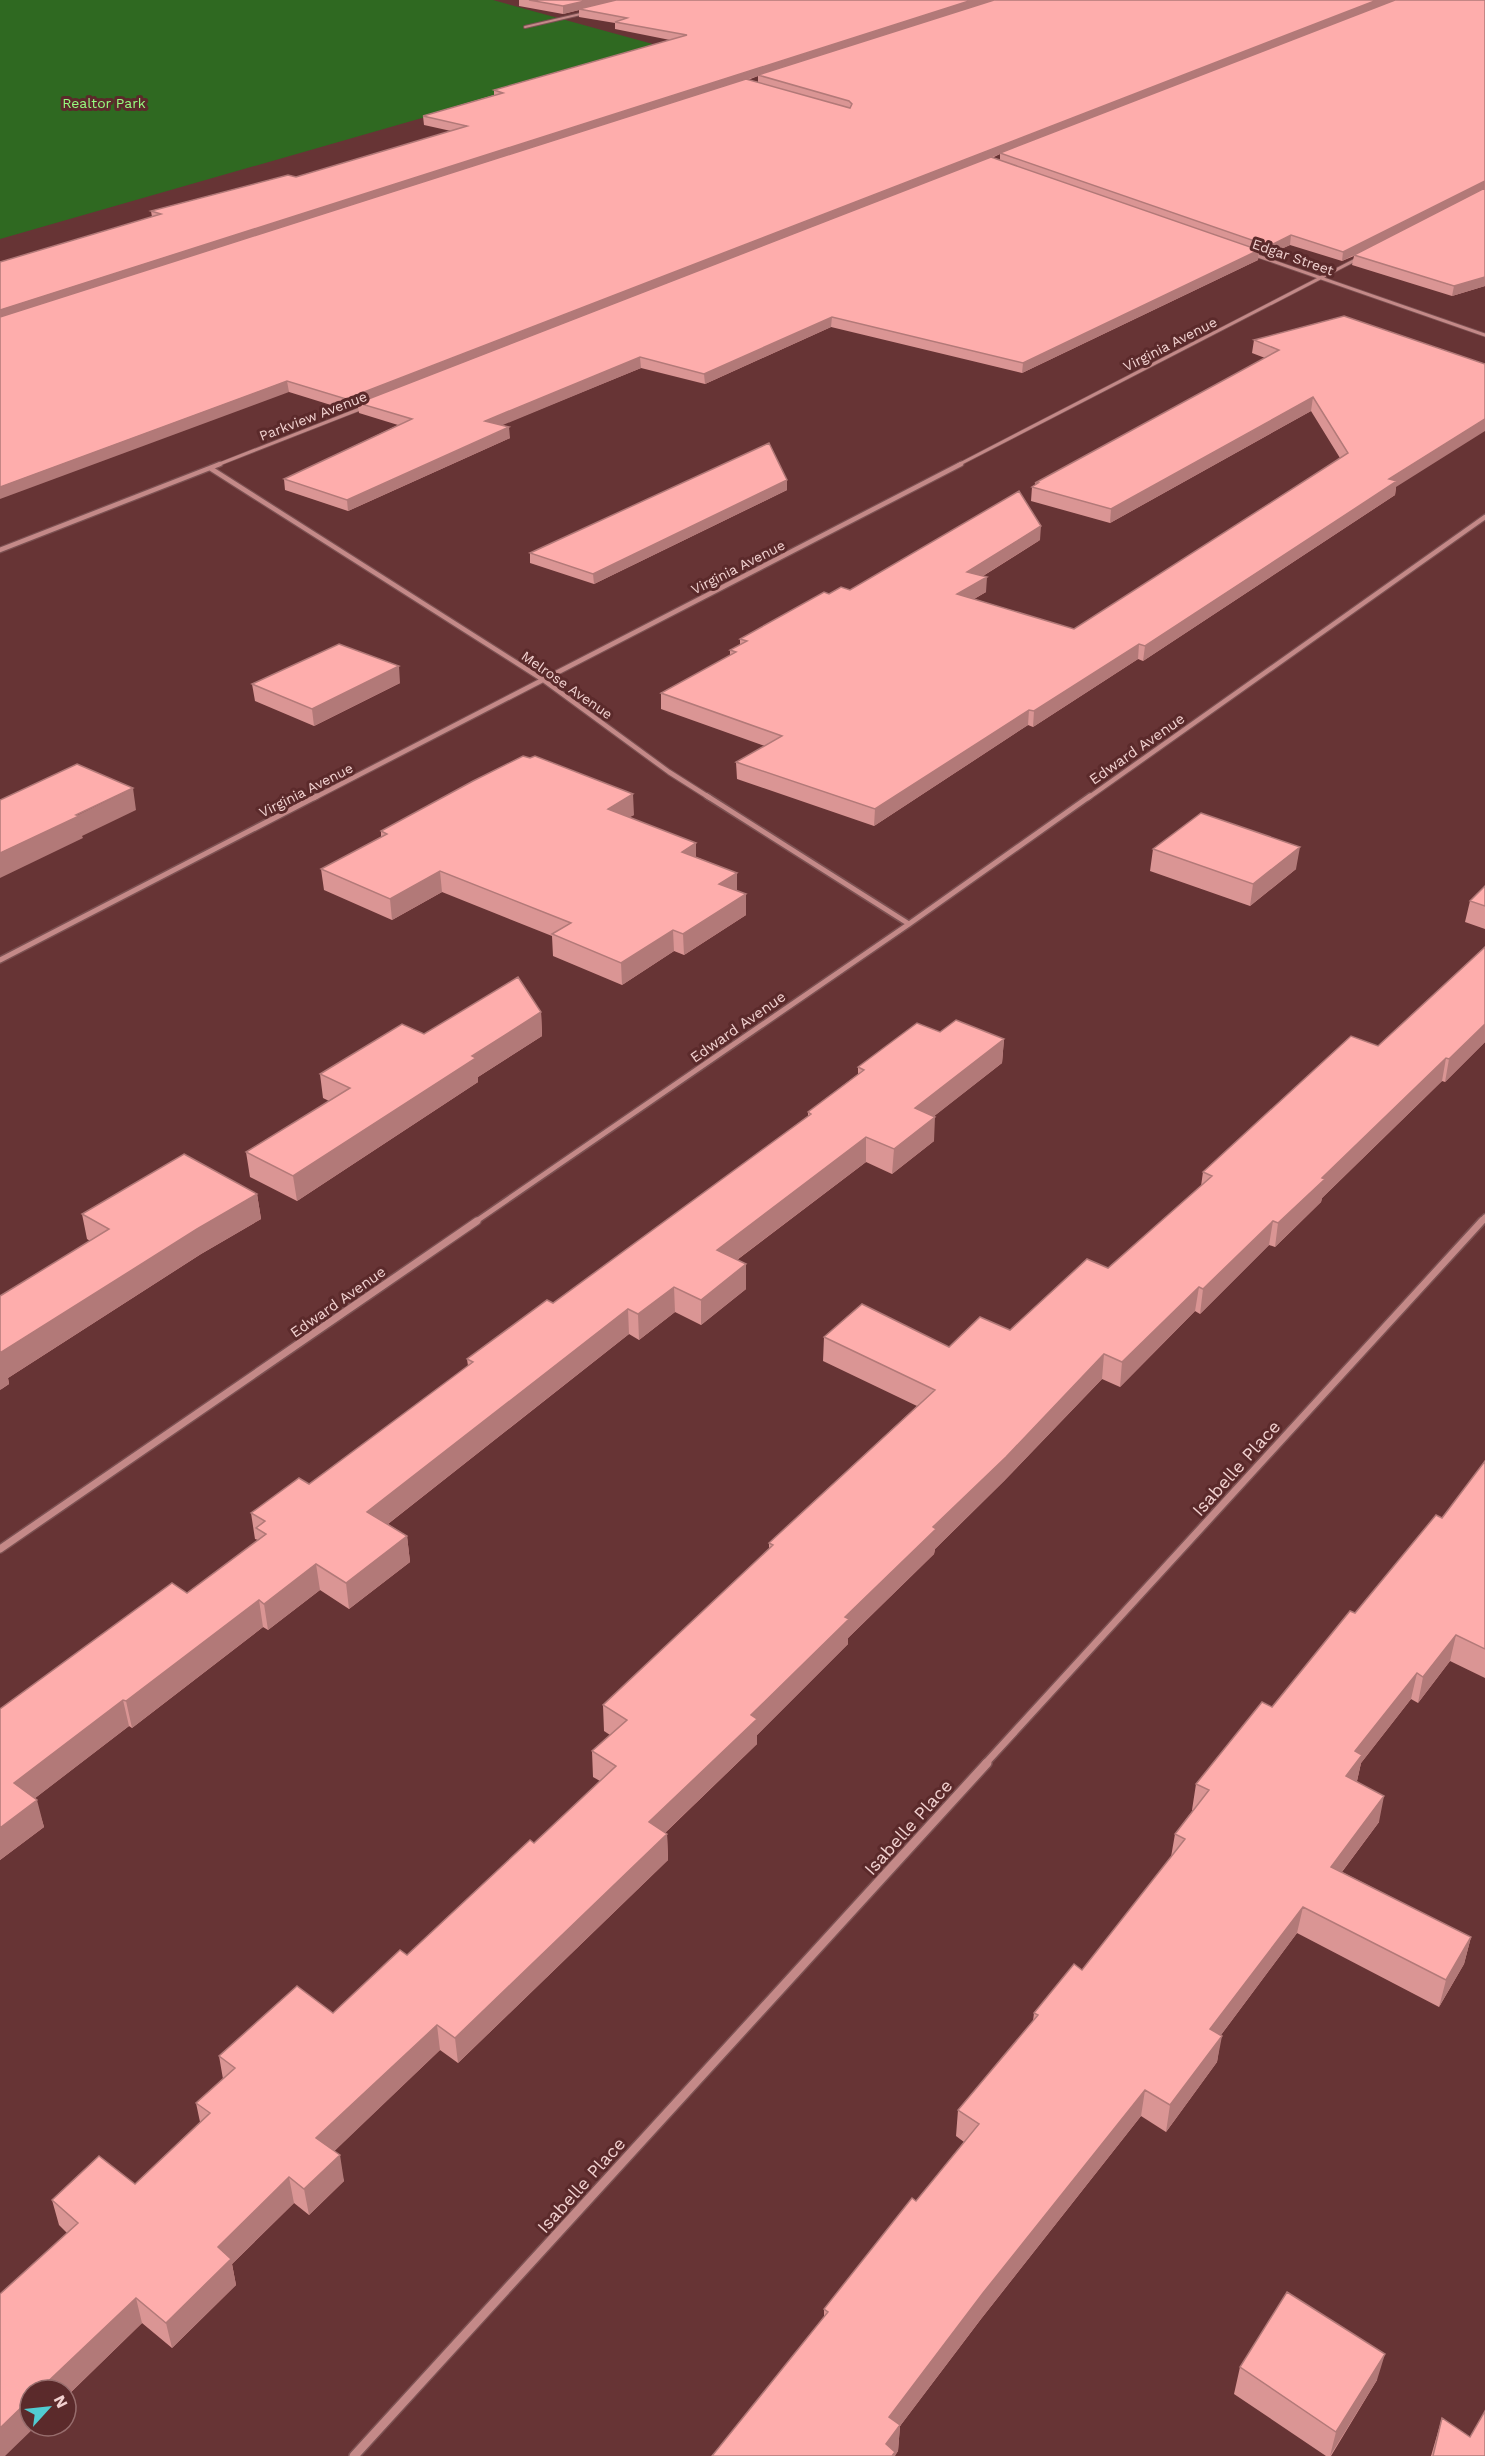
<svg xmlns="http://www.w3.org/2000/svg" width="1485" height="2456" font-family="'Work Sans',sans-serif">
  <rect width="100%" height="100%" fill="#673435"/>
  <!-- green -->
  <path fill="#2f6921" d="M0,0h493l167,46 -158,49 -502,144z"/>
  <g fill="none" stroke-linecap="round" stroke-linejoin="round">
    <!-- minor-far5 casing -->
    <g stroke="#7c5152" stroke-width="4">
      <path id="minor-far5" d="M525,27l60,-14"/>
    </g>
    <!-- minor-far4 casing -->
    <g stroke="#7c5152" stroke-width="4.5">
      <path id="minor-far4" d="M1252,254l233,81
        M217,465l148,-58
        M958,465l401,-207"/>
    </g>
    <!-- minor-far3 casing -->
    <g stroke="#7c5152" stroke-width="7">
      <path id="minor-far3" d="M210,468l332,211 127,93 41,26
        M0,550l220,-86
        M314,798l647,-334
        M1088,798l397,-281"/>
    </g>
    <!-- minor-far2 casing -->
    <g stroke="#7c5152" stroke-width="8">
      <path id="minor-far2" d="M707,796l202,128
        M0,960l317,-164
        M475,1222l434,-298 181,-128
        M1480,1222l5,-5"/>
    </g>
    <!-- minor-far1 casing -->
    <g stroke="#7c5152" stroke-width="10">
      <path id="minor-far1" d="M0,1549l477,-328
        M985,1764l497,-543"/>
    </g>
    <!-- minor casing -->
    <g stroke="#7c5152" stroke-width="12">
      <path id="minor" d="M354,2456l633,-693"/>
    </g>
    <!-- minor-far5 -->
    <use href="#minor-far5" stroke="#c48988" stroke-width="2"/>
    <!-- minor-far4 -->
    <use href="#minor-far4" stroke="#c48988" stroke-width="3"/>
    <!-- minor-far3 -->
    <use href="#minor-far3" stroke="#c48988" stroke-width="4.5"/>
    <!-- minor-far2 -->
    <use href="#minor-far2" stroke="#c48988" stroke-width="5"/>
    <!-- minor-far1 -->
    <use href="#minor-far1" stroke="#c48988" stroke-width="7"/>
    <!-- minor -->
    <use href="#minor" stroke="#c48988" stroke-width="9"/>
  </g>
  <!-- wall -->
  <path fill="#da9594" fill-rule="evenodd" d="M519,0h966v286l-33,10 -100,-31 2,-9 -12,5 -52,-16 -22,10 -9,-3 -1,8 -236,113 -191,-46 -126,57 -64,-16 -140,57 9,13 -162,73 -63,-21 -1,-11 114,-54 -39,-12 -1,-7 -11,4 -58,-18 -137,-175 -1,-6 145,-34 155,-46 -27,-6 -1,-9 71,-21v-5l176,-50 -55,-11v-6l-36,-6v-7l-16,4 -44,-8zM758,76v6l-10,-2zM1000,154v6l-8,-2z
    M1344,316l52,171 -1,8 -252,166 -5,-2 -105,68 -5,-2 -154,101 -137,-47 -1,-17 29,-16 -104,-37v-16l69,-37v-6l10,-5v-6l89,-45 21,-4 190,-50 -57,36 3,16 -12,7 100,30 266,-171 -29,-47 -201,112 -79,-22 1,-14 3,-2v-2l230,-125 -13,-5 2,-13z
    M787,480v10l-193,94 -64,-21v-10z
    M400,683l-86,43 -59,-25 -3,-17z
    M634,815l-5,2 67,40 41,16v18l9,3v21l-62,40 -10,-4 -52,34 -69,-29 -1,-20 -110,-44 -50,28 -68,-30 -3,-21 60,-32v-6z
    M1153,849l143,20 -46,37 -100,-35z
    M1485,886v43l-20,-7 5,-21z
    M1485,947v95l-40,40 -3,-1 -120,117 -1,4 -46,45 -6,-2 -69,69 -5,-3 -75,76 -18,-8 -98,102 -69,68 -1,5 -86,84v6l-91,91v9l-92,89 2,1 1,26 -210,203 -18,-13 -106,101 10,30 -35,34 -15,-12 -62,61 4,21 -64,63 -30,-25 -76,74 1,-164 -8,-8 -7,-25 83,-16 65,-62 -4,-19 27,-24 -4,-23 114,-43 74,-58 127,-112 66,-62 -7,-4 -1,-26 18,-16 -6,-4 -1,-26 166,-156v-6l148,-137 -94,-45 1,-24 125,10 61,-17 98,-62 93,-82 2,-14 175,-126z
    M541,1012l1,24 -64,41v5l-181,119 -47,-24 -4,-25 83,-51 -6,-3 -3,-24 104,-40z
    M940,1032l64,7 -2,24 -68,53v25l-42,33 -26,-12 -129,98 9,4v25l-45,36 -26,-13 -36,28 -10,-6 -241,190 19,12 3,26 -61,47 -29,-19 -52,40 -5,-3 -131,101 -3,-2 -94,72 9,29 -44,33v-151l187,-116 71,-53 -3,-1 -4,-26 58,-29 159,-118 -1,-7 86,-56 255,-187v-4l50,-38v-7z
    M257,1194l4,25 -60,35 -193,124 1,6 -9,6 90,-149 -3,-2 -5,-25z
    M1485,1461v217l-35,-17 -32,42 -7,-4 -50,64 -4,18 22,41 -37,50 129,65 -7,27 -25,43 -142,-74 -76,102 -4,27 -51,70 -25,-16 -160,203 -81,107 -2,25 -3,4 -71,-138v-8l92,-108 48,-59 -8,-6 2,-26 75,-89 1,-8 48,-43 89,-113 4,-23 18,-24h-1l4,-26 76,-77 170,-189z
    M1240,2367l137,13 -46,76h-5l-92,-62z
    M1442,2418l28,19 15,19h-54z"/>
  <!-- shaded-wall -->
  <path fill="#b27978" d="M589,0h30l-56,14v-8z
    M972,0h23l-237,75v1l-758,244v-10z
    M1377,0h18l-395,153v1l-638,250 -4,-1v3l-11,4 -1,-11z
    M1485,181v8l-143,72 1,-9z
    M1291,235l-1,10 -22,10 1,-9z
    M1259,250l-1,10 -236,113 1,-10z
    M1485,277v9l-33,10 2,-10z
    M832,317l-1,10 -126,57 -1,-10z
    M640,357l1,11 -155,64 -1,-11z
    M287,381l2,11 -289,107v-12z
    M1313,397l-2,14 -201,112 1,-14z
    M1485,419v12l-89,56 -1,8 -252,166 2,-15 244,-167z
    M509,427l1,11 -162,73 -1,-11z
    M787,480v10l-193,94 -1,-10z
    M1041,526l-1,14 -73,46v-14z
    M987,577l-1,15 -29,17v-15z
    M1139,644l-1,15 -105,68 1,-16z
    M399,666l1,17 -86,43 -2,-17z
    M1029,710l-1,15 -154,101 1,-17z
    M133,788l3,22 -54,26 1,2 -83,40v-25z
    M633,794l1,21 -26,14v-20z
    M696,843v21l-14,-12z
    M1300,847l-4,22 -46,37 3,-22z
    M440,871l2,21 -50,28 -2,-21z
    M737,873v21l-18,-10z
    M746,894v21l-62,40 -1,-21z
    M673,930l1,21 -52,34 -1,-22z
    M541,1012l1,24 -64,41v5l-181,119 -4,-25 179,-120z
    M1485,1024v18l-40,40 4,-23z
    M1004,1039l-2,24 -88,69 1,-24z
    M1446,1058l-4,23 -120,117 -1,4 -46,45 3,-24 44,-45z
    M935,1117l-1,24 -42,33 2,-25z
    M866,1137v25l-149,113v-25z
    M257,1194l4,25 -60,35 -193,124 1,6 -9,6v-37l197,-124z
    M1273,1221l-4,24 -69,69 3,-25z
    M746,1264v25l-45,36v-25z
    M674,1287l1,25 -36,28 -1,-26z
    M1199,1287l-4,24 -75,76 2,-25z
    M628,1309l1,25 -259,204 -3,-26z
    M1104,1354l-2,25 -98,102 -69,68 -1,5 -86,84v6l-91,91v9l-108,104v-26l196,-205z
    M407,1536l3,26 -61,47 -3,-26z
    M316,1564l4,26 -52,40 -4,-26z
    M259,1600l4,27 -131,101 -6,-27z
    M1456,1635l-6,26 -32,42 5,-26z
    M1417,1673l-6,26 -50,64 -4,18 -11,-5 9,-25z
    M123,1700l6,26 -108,83 -7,-26z
    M1384,1796l-5,26 -53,71 5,-26z
    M37,1800l7,27 -44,33v-32z
    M667,1834l1,26 -210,203 -3,-25z
    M1303,1907l-6,26 -91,122 4,-26z
    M1471,1937l-7,27 -25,43 7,-27z
    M437,2025l3,25 -119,114 -5,-26z
    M1222,2036l-5,26 -51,70 4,-27z
    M1145,2090l-4,26 -160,203 -81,107 -2,25 -3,5h-10l4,-39 94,-124z
    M340,2155l4,26 -35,34 -5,-26z
    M289,2177l5,26 -62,61 4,21 -64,63 -6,-25 52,-76z
    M136,2298l6,25 -76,74v-7h-27z
    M1385,2354l-8,26 -47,76 6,-24z
    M30,2399v27h6l-31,30h-5v-28z"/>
  <!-- building -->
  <path fill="#feadac" stroke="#b27978" stroke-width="1.5" d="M529,0h60l-26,6z
    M616,0h356l-972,310v-48l161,-48 -10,-3 137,-36 8,2 171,-51 -44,-10 80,-23 -9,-3 193,-55 -72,-13 12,-4 -48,-9z
    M994,0h383l-1031,399 -59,-18 -287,106v-170l746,-238 104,29 2,-4 -3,-3 -91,-26z
    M1395,0h90v181l-142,71 -52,-17 -22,11 -269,-93z
    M991,157l268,93 -236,113 -191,-46 -128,57 -64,-17 -155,64 24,6 -162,73 -63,-21 128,-60 -54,-16z
    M1485,188v89l-31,9 -100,-31z
    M1344,316l141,48v55l-96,60 8,2 -252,165 -6,-2 -105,67 -5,-1 -154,99 -139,-47 46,-26 -121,-43 75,-41 -6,-2 17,-9 -7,-2 84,-47 5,2 12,-7 9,3 169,-99 22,35 -74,46 20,5 -30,17 117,35 274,-176 -35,-56 -202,112 -79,-22 6,-4h-3l244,-133 -25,-10z
    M769,443l18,37 -194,94 -63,-21z
    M339,644l60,22 -87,43 -60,-25z
    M523,756l7,2 5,-2 98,38 -25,15 88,34 -14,9 55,21 -18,11 27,10 -63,40 -10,-4 -52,33 -69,-29 19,-11 -131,-52 -50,28 -69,-30 66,-35 -6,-3 92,-50z
    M77,764l56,24 -57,27 3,1 -79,37v-53z
    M1201,813l99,34 -47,37 -100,-35z
    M1485,886v20l-15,-5z
    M1485,947v77l-36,35 -3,-1 -124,120 3,1 -47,44 -5,-2 -70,68 -4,-2 -77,75 -18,-8 -98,103 -73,70 3,2 -91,88 4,2 -98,96 6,4 -108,103 18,12 -212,204 -18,-13 -121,113 24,17 -36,34 -15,-12 -71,70 13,12 -65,64 -30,-25 -97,92h-9v9l-30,29v-134l78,-71 -26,-23 47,-44 36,28 75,-71 -14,-10 39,-35 -16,-12 78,-70 36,27 67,-63 7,5 123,-115 4,3 82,-77 -24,-15 35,-31 -24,-15 170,-160 -4,-2 166,-153 -111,-53 38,-33 87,43 31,-30 30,13 77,-71 21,9 104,-92 -9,-4 148,-136 27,10z
    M518,977l23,35 -69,44 4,2 -183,118 -47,-24 104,-64 -30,-14 82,-50 22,10z
    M956,1020l48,19 -89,69 20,9 -41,32 -28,-12 -149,113 29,14 -45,36 -27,-13 -36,27 -10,-5 -261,203 40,24 -61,47 -30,-19 -52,40 -5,-4 -133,101 -3,-1 -109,83 23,17 -37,28v-119l172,-126 15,10 79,-59 -10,-6 9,-7 -14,-8 48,-35 10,6 164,-122 -6,-3 80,-59 6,3 258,-189 -3,-2 56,-42 -6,-3 59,-44 23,9z
    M184,1154l73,40 -60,35 -197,124v-57l109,-67 -27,-15z
    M1485,1461v188l-29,-14 -33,42 -6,-4 -62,78 7,4 -16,21 38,20 -53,71 140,70 -25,43 -143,-73 -93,122 12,7 -52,69 -25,-15 -162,203 -94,124 11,8 -14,19 9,8 -3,4h-180l116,-144 -4,-3 88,-111 4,3 63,-77 -21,-14 80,-95 -4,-2 40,-49 8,6 103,-131 -10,-5 34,-44 -13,-6 66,-82 10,5 78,-96 5,2 81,-98 6,3z
    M1287,2292l98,62 -49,78 -96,-65z
    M1485,2411v45h-52l9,-38 28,19z"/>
  <g text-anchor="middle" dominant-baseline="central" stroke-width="6" stroke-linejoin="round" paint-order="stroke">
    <!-- far-park labels -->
    <g font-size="14" fill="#97fe80" stroke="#5b2a2b">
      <text x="104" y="103">Realtor Park</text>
    </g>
    <!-- far-street labels -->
    <g font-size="14" fill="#f2d2d1" stroke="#5b2a2b">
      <text transform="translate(1293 257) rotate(19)">Edgar Street</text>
      <text transform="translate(1170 344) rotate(-27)">Virginia Avenue</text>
      <text transform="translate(313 416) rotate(-21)">Parkview Avenue</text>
      <text transform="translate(738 567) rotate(-27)">Virginia Avenue</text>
      <text transform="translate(567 685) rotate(35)">Melrose Avenue</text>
      <text transform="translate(306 790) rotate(-27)">Virginia Avenue</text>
    </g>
    <!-- street labels -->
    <g font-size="15" fill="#f2d2d1" stroke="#5b2a2b">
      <text transform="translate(1137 749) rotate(-35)">Edward Avenue</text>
      <text transform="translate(738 1027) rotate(-35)">Edward Avenue</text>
      <text transform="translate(338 1302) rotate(-35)">Edward Avenue</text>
    </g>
    <!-- near-street labels -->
    <g font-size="18" fill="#f2d2d1" stroke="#5b2a2b">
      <text transform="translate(1236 1468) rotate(-48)">Isabelle Place</text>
      <text transform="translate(908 1827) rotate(-48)">Isabelle Place</text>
      <text transform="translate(581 2185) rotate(-48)">Isabelle Place</text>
    </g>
  </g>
  <!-- north arrow -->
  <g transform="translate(48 2408) rotate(63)"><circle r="28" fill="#5b2a2b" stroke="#976d6d" stroke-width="1.5"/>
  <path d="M0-4.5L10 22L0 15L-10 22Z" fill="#51ccd2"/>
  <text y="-9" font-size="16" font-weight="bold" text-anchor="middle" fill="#f2d2d1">N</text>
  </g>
</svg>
